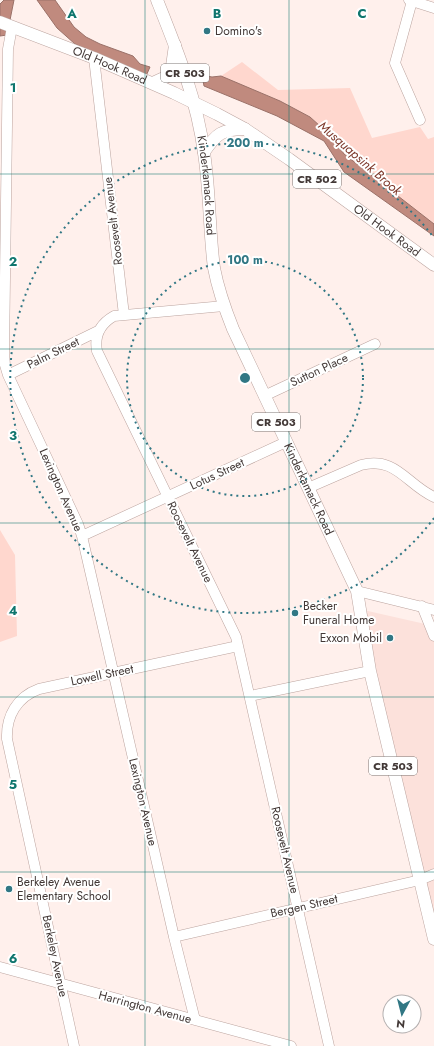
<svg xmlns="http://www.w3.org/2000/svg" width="434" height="1046" font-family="Jost,sans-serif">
  <rect width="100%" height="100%" fill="#fff0ec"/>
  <!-- built -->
  <path fill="#fce1db" d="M359,609l75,17v309z"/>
  <!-- green -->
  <path fill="#ffd7ce" d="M242,62l36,28 72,-2 22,50 48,-11 8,12 6,-2v87l-90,-70 -14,-19 -20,-18 -30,-16 -59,-25z
    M0,530l15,25 2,81 -17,6z"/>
  <!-- water -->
  <path fill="#c08a7e" stroke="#9a7168" d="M4,0h10l-7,35 -7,1v-32z
    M37,0h18l19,27 12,10 14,7 33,12 7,8 10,3 -4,9 -71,-32 -18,-16z
    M202,75l10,2 9,-1 59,25 30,16 20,18 14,19 90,70v12l-90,-64 -20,-31 -47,-25 -73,-30z"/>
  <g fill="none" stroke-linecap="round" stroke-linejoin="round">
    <!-- minor casing -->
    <g stroke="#bca49f" stroke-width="11">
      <path id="minor" d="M409,0l25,8
        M412,1l-17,62 25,57
        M12,27l-4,22 -4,305 1,11 3,10 70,149 4,12 92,401 21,83
        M94,58l30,257
        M224,306l-110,10c-14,8 -20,19 -17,35l139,286 93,409
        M8,375l90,-44
        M264,396l111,-52
        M308,488l53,-23c35,-9 45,19 73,32
        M82,536l204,-94
        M357,591l77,19
        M422,606l12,30
        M250,696l120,-25
        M174,937l246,-57 14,-6
        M0,967l291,79
        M74,1046l-67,-307c-1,-23 10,-42 32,-50l199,-43"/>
    </g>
    <!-- major casing -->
    <g stroke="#bca49f" stroke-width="13">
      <g id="major">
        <path id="s1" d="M157,0c20,50 40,99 47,153 6,38 5,77 10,115 4,21 11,41 19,61l124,262 13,80 64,268"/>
        <path id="s2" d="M0,22l94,36 80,35 43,21 28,15 44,30 145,106"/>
        <path d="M153,83l13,-6 6,-11 3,-21"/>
        <path d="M204,152c12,-18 18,-23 41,-23"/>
      </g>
    </g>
    <!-- minor -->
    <use href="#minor" stroke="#fff" stroke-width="10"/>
    <!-- major -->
    <use href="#major" stroke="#fff" stroke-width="12"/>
  </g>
  <!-- grid -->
  <path fill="none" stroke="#0f766e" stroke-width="1" stroke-opacity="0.55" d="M145,0v1046M289,0v1046M0,174h434M0,349h434M0,523h434M0,697h434M0,872h434"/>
  <!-- distance rings -->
  <g fill="none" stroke="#317784" stroke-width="2" stroke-dasharray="2 4">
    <circle cx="245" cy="378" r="118"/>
    <path d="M434 518A235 235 0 1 1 434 238"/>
  </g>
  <!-- markers -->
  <g fill="#317784" stroke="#fff" stroke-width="1.5">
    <circle cx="207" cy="31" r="4"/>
    <circle cx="295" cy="613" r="4"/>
    <circle cx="390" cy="638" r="4"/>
    <circle cx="9" cy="889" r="4"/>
  </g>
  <g text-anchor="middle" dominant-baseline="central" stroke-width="4" stroke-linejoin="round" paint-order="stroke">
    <!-- shield labels -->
    <g fill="#fff" stroke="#7b7472" stroke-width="1">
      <rect x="161" y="64" width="48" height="18" rx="3"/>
      <rect x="293" y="170" width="48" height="18" rx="3"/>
      <rect x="252" y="413" width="48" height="18" rx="3"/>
      <rect x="369" y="757" width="48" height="18" rx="3"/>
    </g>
    <g font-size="11" font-weight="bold" fill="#423836">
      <text x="185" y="73">CR 503</text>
      <text x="317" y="179">CR 502</text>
      <text x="276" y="422">CR 503</text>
      <text x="393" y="766">CR 503</text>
    </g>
    <!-- poi labels -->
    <g font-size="12" fill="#423836" stroke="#fff" text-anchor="start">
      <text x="215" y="31">Domino's</text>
      <text x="303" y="606">Becker<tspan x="303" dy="14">Funeral Home</tspan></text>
      <text x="382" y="638" text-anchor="end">Exxon Mobil</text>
      <text x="17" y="882">Berkeley Avenue<tspan x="17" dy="14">Elementary School</tspan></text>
    </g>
    <!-- street labels -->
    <g font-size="12" fill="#423836" stroke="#fff">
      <text stroke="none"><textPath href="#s2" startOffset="118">Old Hook Road</textPath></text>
      <text stroke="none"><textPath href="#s1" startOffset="193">Kinderkamack Road</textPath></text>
      <text transform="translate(113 221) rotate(-97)">Roosevelt Avenue</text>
      <text stroke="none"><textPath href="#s2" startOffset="442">Old Hook Road</textPath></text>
      <text transform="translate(53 353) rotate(-26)">Palm Street</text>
      <text transform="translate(319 370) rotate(-25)">Sutton Place</text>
      <text transform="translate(217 474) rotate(-25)">Lotus Street</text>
      <text stroke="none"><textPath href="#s1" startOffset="517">Kinderkamack Road</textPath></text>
      <text transform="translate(61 490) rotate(66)">Lexington Avenue</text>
      <text transform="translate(190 542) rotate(64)">Roosevelt Avenue</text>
      <text transform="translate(102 675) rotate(-12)">Lowell Street</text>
      <text transform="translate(143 802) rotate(77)">Lexington Avenue</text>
      <text transform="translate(285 850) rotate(77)">Roosevelt Avenue</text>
      <text transform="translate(304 906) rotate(-13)">Bergen Street</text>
      <text transform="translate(55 956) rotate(78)">Berkeley Avenue</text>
      <text transform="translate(145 1007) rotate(15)">Harrington Avenue</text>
    </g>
    <!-- water labels -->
    <g font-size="13" font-style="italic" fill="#7d382a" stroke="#fff">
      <text transform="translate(360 158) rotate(41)">Musquapsink Brook</text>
    </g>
  </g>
  <g font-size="13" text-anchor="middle" font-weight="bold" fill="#0f766e" stroke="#fff" stroke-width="4" stroke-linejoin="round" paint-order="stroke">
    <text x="72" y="18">A</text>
    <text x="217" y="18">B</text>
    <text x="362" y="18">C</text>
    <text x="13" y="92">1</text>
    <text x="13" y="266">2</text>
    <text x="13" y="440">3</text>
    <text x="13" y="615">4</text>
    <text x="13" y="789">5</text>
    <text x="13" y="963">6</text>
  </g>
  <circle cx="245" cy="378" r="6" fill="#317784" stroke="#fff" stroke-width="2"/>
  <g font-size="12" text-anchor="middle" font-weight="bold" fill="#317784" stroke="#fff" stroke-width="4" stroke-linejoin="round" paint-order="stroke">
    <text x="245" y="147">200 m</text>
    <text x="245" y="264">100 m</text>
  </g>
  <!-- north arrow -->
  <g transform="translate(402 1014) rotate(187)"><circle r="19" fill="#ffffff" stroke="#b3afaf"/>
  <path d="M0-3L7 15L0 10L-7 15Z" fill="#317784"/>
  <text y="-6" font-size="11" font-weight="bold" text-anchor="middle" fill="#423836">N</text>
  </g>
</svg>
